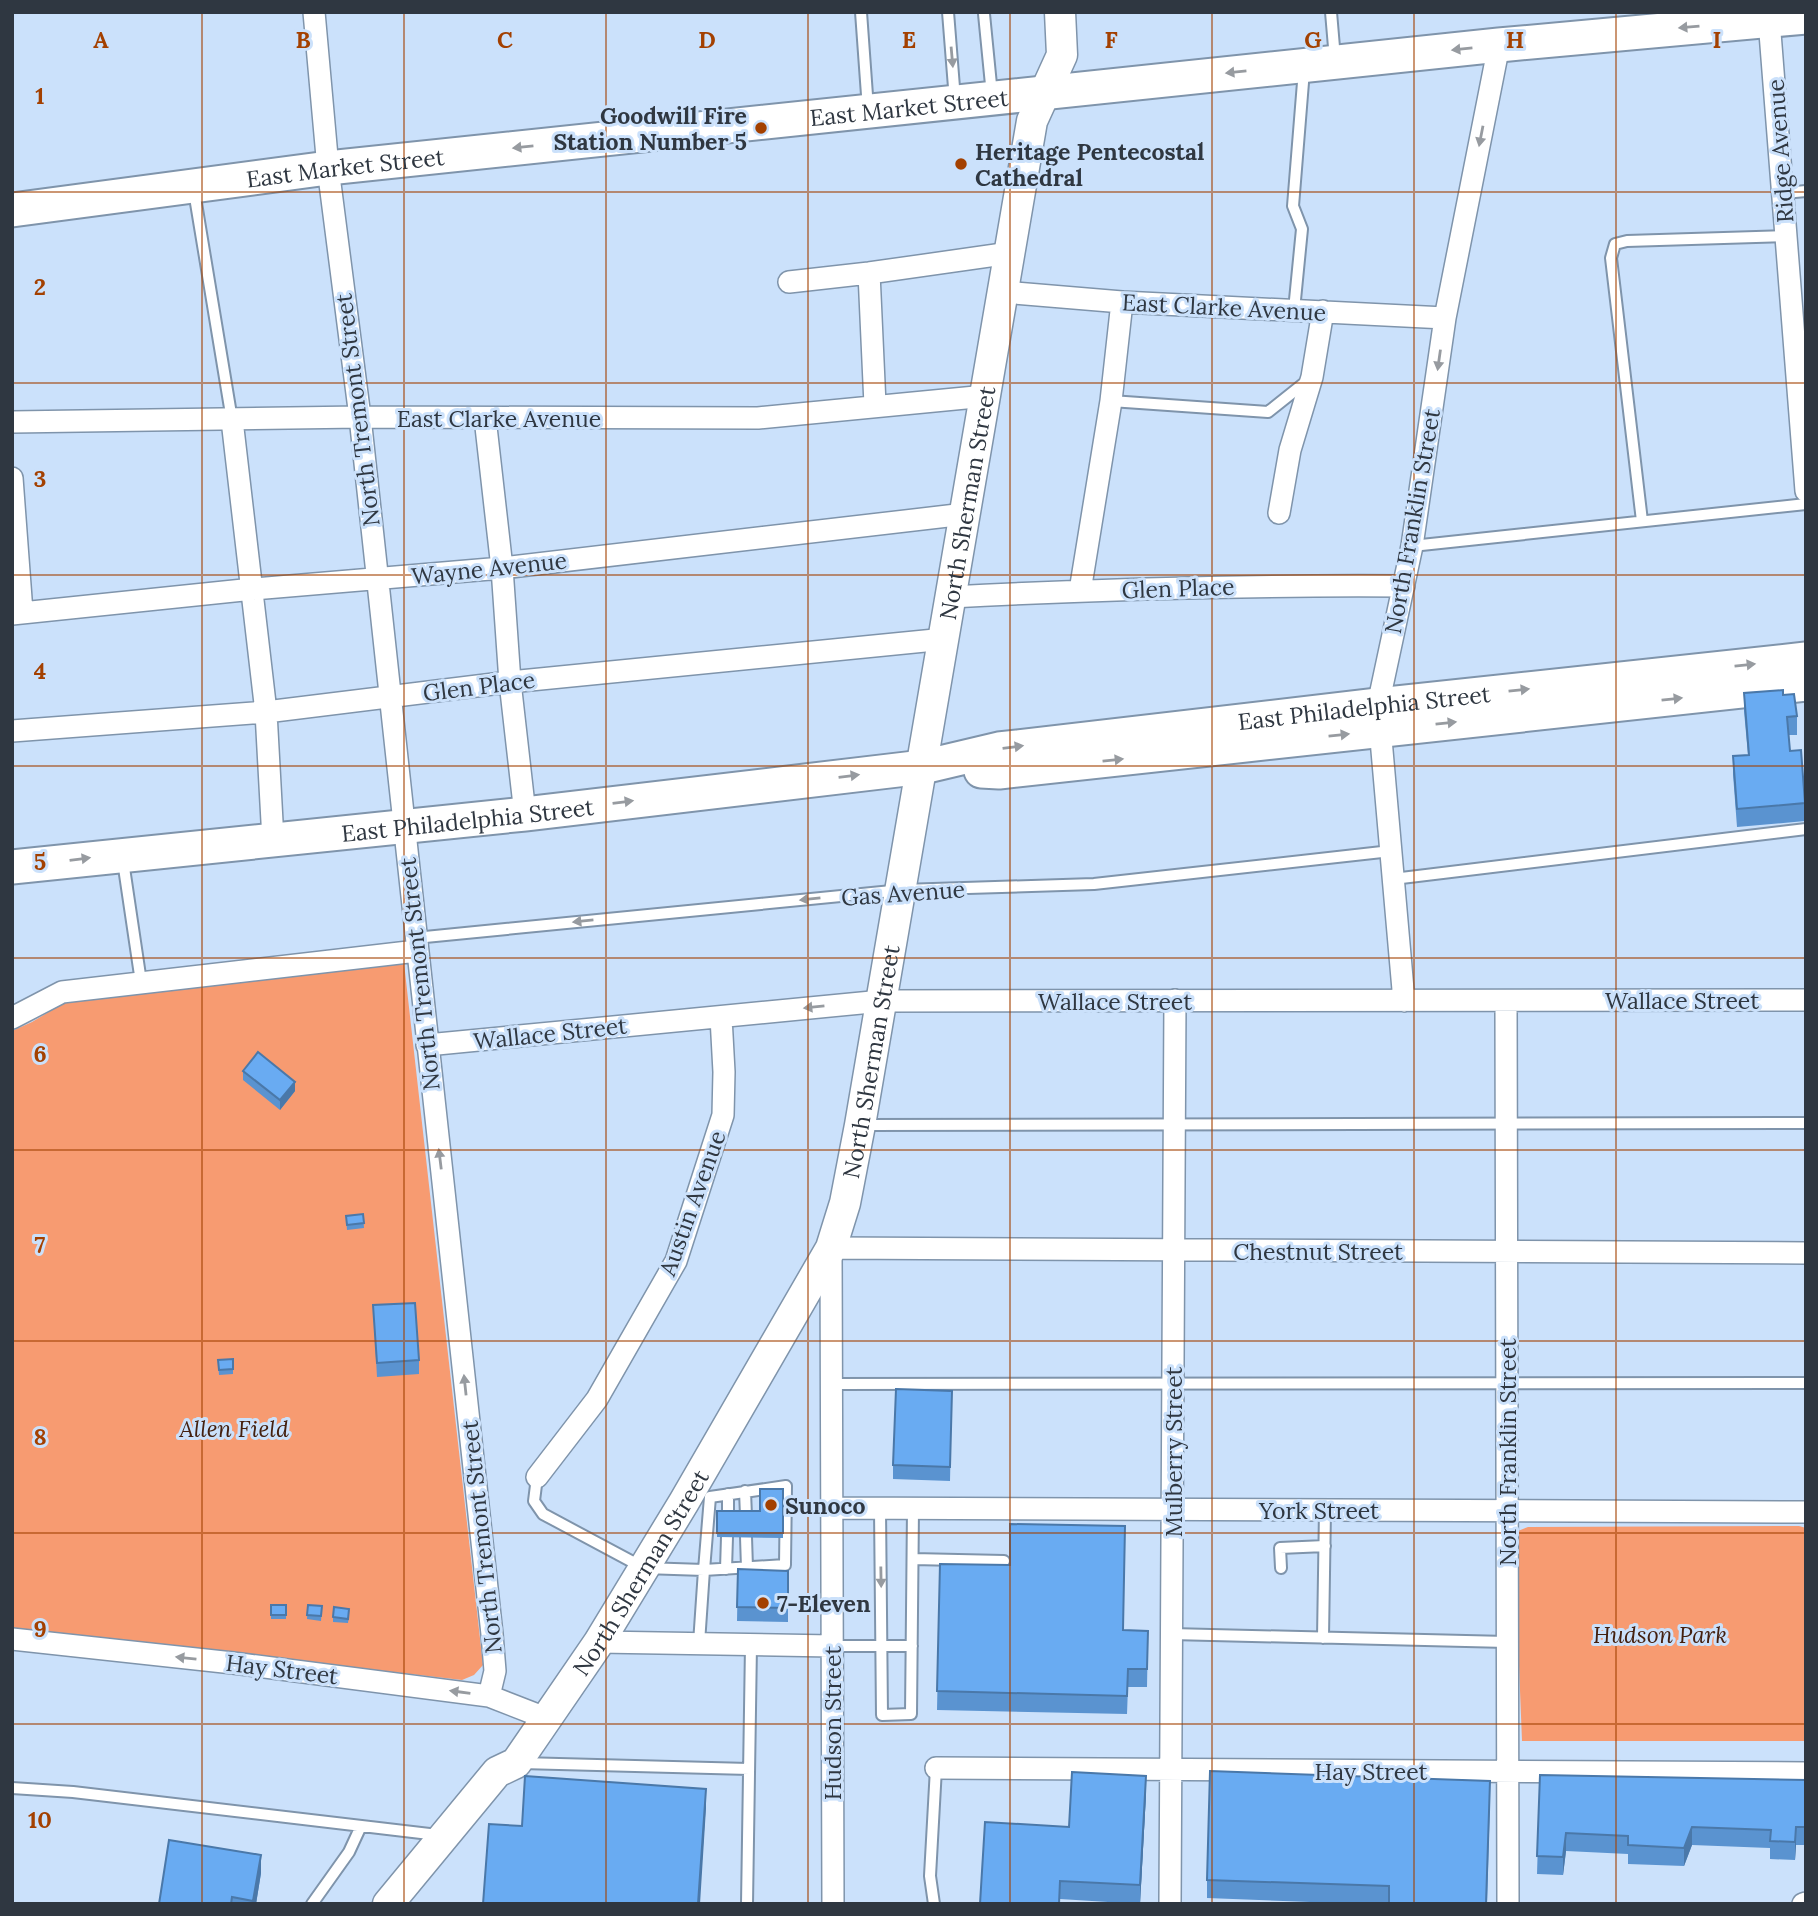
<svg xmlns="http://www.w3.org/2000/svg" width="1818" height="1916" font-family="Lora,serif">
  <rect width="100%" height="100%" fill="#cbe1fb"/>
  <!-- green -->
  <path fill="#f79b71" d="M404,963l79,702 -9,10 -12,5 -450,-52v-597l20,-9 35,-21z
    M1799,1526l7,2 -1,213h-283l-8,-202 4,-8 10,-4z"/>
  <g fill="none" stroke-linecap="round" stroke-linejoin="round">
    <!-- lane casing -->
    <g stroke="#7f94ab" stroke-width="14">
      <path id="lane" d="M861,12l7,97
        M948,12l7,88
        M1331,12l4,47
        M984,14l8,81
        M194,191l38,229
        M1784,193l22,-2
        M1294,310l8,-81 -9,-23 11,-136
        M1111,401l157,11 39,-31
        M1642,521l-31,-263 4,-14 12,-3 159,-5
        M1412,546l394,-42
        M123,861l18,121
        M1393,879l413,-50
        M415,938l487,-48 192,-6 297,-33
        M864,1125l942,-2
        M831,1384l975,-1
        M537,1477l-3,24 9,13 101,54 60,2 -5,73
        M786,1486l-1,79 -81,5 6,-73z
        M745,1491l1,25
        M880,1509l2,206 29,-1 2,-205
        M728,1516v-22
        M746,1537l1,31
        M913,1559l91,2
        M1281,1568l-1,-20 45,-2
        M726,1569l1,-32
        M1171,1634l336,8
        M1323,1638l2,-128
        M832,1646h80
        M521,1763l228,6
        M12,1788l61,4 365,43
        M312,1904l37,-52 12,-26
        M747,1904l4,-259
        M934,1904l-4,-28 6,-108"/>
    </g>
    <!-- street casing -->
    <g stroke="#7f94ab" stroke-width="24">
      <path id="street" d="M314,12l14,156 32,249 132,1217 3,37 -6,25
        M1769,20l37,471
        M869,273l6,132
        M789,282l80,-9 141,-20
        M1003,292l119,10 323,16
        M485,418l17,150 8,114 15,132
        M232,420l34,292 7,128
        M12,422l348,-5 398,1 228,-22
        M12,478l10,134
        M1279,513l11,-63 22,-73 11,-66
        M1080,591l31,-190 11,-99
        M951,597c151,-8 302,-12 453,-11
        M12,614l241,-25 249,-21 463,-54
        M12,731l254,-19 244,-30 435,-43
        M1404,1001l-26,-296 34,-159 33,-228 54,-273
        M1506,1001l2,903
        M12,1018l50,-26 355,-41
        M427,1045l455,-44 924,-1
        M537,1477l60,-78 79,-138 47,-146 1,-43 -3,-55
        M832,1508l974,4
        M12,1639l221,24 256,33 59,23
        M599,1642l233,4
        M936,1768l870,5
        M833,1904l-2,-656 975,5
        M1170,1904l5,-904
        M1803,1904l3,-1"/>
    </g>
    <!-- secondary casing -->
    <g stroke="#7f94ab" stroke-width="33">
      <g id="secondary">
        <path id="s1" d="M388,1904l109,-132 19,-9 83,-121 85,-140 147,-254 14,-45 15,-78 172,-1004 30,-66 -2,-43"/>
      </g>
    </g>
    <!-- primary casing -->
    <g stroke="#7f94ab" stroke-width="37">
      <g id="primary">
        <path id="s2" d="M12,210l316,-42 1171,-123 307,-28"/>
        <path d="M981,771l18,1 807,-88"/>
        <path id="s3" d="M12,867l513,-53 398,-47 76,-18 379,-44 428,-46"/>
      </g>
    </g>
    <!-- lane -->
    <use href="#lane" stroke="#fff" stroke-width="10"/>
    <!-- street -->
    <use href="#street" stroke="#fff" stroke-width="21"/>
    <!-- secondary -->
    <use href="#secondary" stroke="#fff" stroke-width="30"/>
    <!-- primary -->
    <use href="#primary" stroke="#fff" stroke-width="33"/>
  </g>
  <!-- wall -->
  <path fill="#5a93d0" d="M1744,693l39,2 14,21v19h-9l2,16 15,52v18l-68,6 -4,-53v-18l15,-1 -4,-44z
    M243,1071l52,20 -15,19 -37,-30z
    M363,1214l1,14 -17,2 -1,-14z
    M373,1305l46,55v14l-42,3z
    M233,1359v15l-14,1 -1,-15z
    M952,1391l-2,90 -57,-2v-14z
    M783,1489v49l-66,-1v-26h43z
    M940,1564l183,66 25,1 -1,56h-19l-1,27 -190,-4z
    M738,1569l50,2v51l-51,-1z
    M271,1605h15v14h-15z
    M308,1605l14,1 -1,15 -14,-2z
    M349,1613l-1,10 -15,-1v-5z
    M1540,1775l266,5v65h-10l-1,15 -25,-1v-11l-78,-3 -8,21 -56,-2v-10l-62,-3 -3,24 -26,-1z
    M1146,1794l-6,110 -80,-5 -80,5 89,-77z
    M1490,1799l-3,105h-124l-156,-6v-18z
    M261,1873l-5,31h-97z"/>
  <!-- shaded-wall -->
  <path fill="#4a78a9" d="M295,1082v9l-15,19v-10z
    M1146,1776v18l-6,110v-19z
    M706,1789v19l-6,96h-2z
    M1692,1827v18l-8,21v-18z
    M1796,1827v18l-1,15v-18z
    M1566,1833v18l-3,24v-18z
    M261,1855v18l-5,31h-3z"/>
  <!-- building -->
  <path fill="#69abf2" stroke="#4a78a9" stroke-width="2" d="M1783,690v5l11,-1 3,22 -10,1 3,34 11,-1 4,53 -68,6 -4,-53 16,-1 -5,-62z
    M258,1052l37,30 -15,18 -37,-29z
    M363,1214l1,9 -17,2 -1,-9z
    M415,1303l4,57 -42,3 -4,-58z
    M233,1359v10l-14,1 -1,-10z
    M896,1389l56,2 -2,76 -57,-2z
    M760,1489h23v44h-66v-22h43z
    M1010,1524l115,2 -2,104 25,1 -1,38h-19l-1,27 -190,-5 3,-127 70,1z
    M738,1569l50,2v37l-51,-1z
    M271,1605h15v10h-15z
    M308,1605l14,1 -1,10 -14,-1z
    M334,1607l15,2 -1,10 -15,-2z
    M1210,1771l280,10 -4,123h-97v-18l-182,-6z
    M1072,1772l74,4 -6,109 -80,-4 -1,23h-79l5,-82 84,5z
    M1540,1775l266,5v47h-10l-1,15 -25,-1 1,-11 -79,-3 -8,21 -56,-3v-9l-62,-3 -3,24 -26,-1z
    M525,1776l181,13 -8,115h-215l6,-80 33,2z
    M169,1840l92,15 -8,46 -21,-4 -1,7h-72z"/>
  <!-- one-way arrows -->
  <defs><path id="oneway-solid" d="M-6-.8H1V-3.2L6.5 0L1 3.2V.8H-6Z" transform="scale(1.75)"/></defs>
  <g fill="#979ba0">
    <use href="#oneway-solid" transform="translate(1689 27) rotate(175)"/>
    <use href="#oneway-solid" transform="translate(1462 49) rotate(174)"/>
    <use href="#oneway-solid" transform="translate(952 57) rotate(85)"/>
    <use href="#oneway-solid" transform="translate(1236 72) rotate(174)"/>
    <use href="#oneway-solid" transform="translate(1481 136) rotate(101)"/>
    <use href="#oneway-solid" transform="translate(523 147) rotate(174)"/>
    <use href="#oneway-solid" transform="translate(1439 360) rotate(98)"/>
    <use href="#oneway-solid" transform="translate(1745 665) rotate(-6)"/>
    <use href="#oneway-solid" transform="translate(1519 690) rotate(-6)"/>
    <use href="#oneway-solid" transform="translate(1672 699) rotate(-6)"/>
    <use href="#oneway-solid" transform="translate(1446 723) rotate(-6)"/>
    <use href="#oneway-solid" transform="translate(1339 735) rotate(-6)"/>
    <use href="#oneway-solid" transform="translate(1013 747) rotate(-7)"/>
    <use href="#oneway-solid" transform="translate(1113 760) rotate(-6)"/>
    <use href="#oneway-solid" transform="translate(849 776) rotate(-7)"/>
    <use href="#oneway-solid" transform="translate(623 802) rotate(-7)"/>
    <use href="#oneway-solid" transform="translate(80 859) rotate(-7)"/>
    <use href="#oneway-solid" transform="translate(810 899) rotate(174)"/>
    <use href="#oneway-solid" transform="translate(583 921) rotate(174)"/>
    <use href="#oneway-solid" transform="translate(814 1007) rotate(174)"/>
    <use href="#oneway-solid" transform="translate(440 1159) rotate(-97)"/>
    <use href="#oneway-solid" transform="translate(465 1385) rotate(-96)"/>
    <use href="#oneway-solid" transform="translate(881 1577) rotate(89)"/>
    <use href="#oneway-solid" transform="translate(186 1658) rotate(-174)"/>
    <use href="#oneway-solid" transform="translate(460 1692) rotate(-172)"/>
  </g>
  <!-- grid -->
  <path fill="none" stroke="#a34000" stroke-width="2" stroke-opacity="0.55" d="M202,12v1892M404,12v1892M606,12v1892M808,12v1892M1010,12v1892M1212,12v1892M1414,12v1892M1616,12v1892M12,192h1794M12,383h1794M12,575h1794M12,766h1794M12,958h1794M12,1150h1794M12,1341h1794M12,1533h1794M12,1724h1794"/>
  <!-- markers -->
  <g fill="#a34000" stroke="#cbe1fb" stroke-width="2.5">
    <circle cx="761" cy="128" r="7"/>
    <circle cx="961" cy="164" r="7"/>
    <circle cx="771" cy="1505" r="7"/>
    <circle cx="763" cy="1603" r="7"/>
  </g>
  <g text-anchor="middle" dominant-baseline="central" stroke-width="6" stroke-linejoin="round" paint-order="stroke">
    <!-- street labels -->
    <g font-size="23" fill="#2f3741" stroke="#cbe1fb">
      <text stroke="none"><textPath href="#s2" startOffset="903">East Market Street</textPath></text>
      <text transform="translate(1780 151) rotate(-94)">Ridge Avenue</text>
      <text stroke="none"><textPath href="#s2" startOffset="336">East Market Street</textPath></text>
      <text transform="translate(1224 307) rotate(3)">East Clarke Avenue</text>
      <text transform="translate(357 410) rotate(-97)">North Tremont Street</text>
      <text x="499" y="418">East Clarke Avenue</text>
      <text stroke="none"><textPath href="#s1" startOffset="1554">North Sherman Street</textPath></text>
      <text transform="translate(1412 521) rotate(-80)">North Franklin Street</text>
      <text transform="translate(489 568) rotate(-6)">Wayne Avenue</text>
      <text transform="translate(1178 588) rotate(-2)">Glen Place</text>
      <text transform="translate(479 686) rotate(-7)">Glen Place</text>
      <text stroke="none"><textPath href="#s3" startOffset="1362">East Philadelphia Street</textPath></text>
      <text stroke="none"><textPath href="#s3" startOffset="458">East Philadelphia Street</textPath></text>
      <text transform="translate(903 893) rotate(-4)">Gas Avenue</text>
      <text transform="translate(419 974) rotate(-96)">North Tremont Street</text>
      <text x="1682" y="1000">Wallace Street</text>
      <text x="1115" y="1001">Wallace Street</text>
      <text transform="translate(550 1033) rotate(-6)">Wallace Street</text>
      <text stroke="none"><textPath href="#s1" startOffset="987">North Sherman Street</textPath></text>
      <text transform="translate(692 1203) rotate(-70)">Austin Avenue</text>
      <text x="1318" y="1251">Chestnut Street</text>
      <text transform="translate(1173 1452) rotate(-90)">Mulberry Street</text>
      <text transform="translate(1507 1452) rotate(-90)">North Franklin Street</text>
      <text x="1319" y="1510">York Street</text>
      <text transform="translate(481 1537) rotate(-96)">North Tremont Street</text>
      <text stroke="none"><textPath href="#s1" startOffset="420">North Sherman Street</textPath></text>
      <text transform="translate(282 1669) rotate(7)">Hay Street</text>
      <text transform="translate(832 1723) rotate(-90)">Hudson Street</text>
      <text x="1371" y="1771">Hay Street</text>
    </g>
    <!-- poi labels -->
    <g font-size="23" font-weight="bold" fill="#2f3741" stroke="#cbe1fb" text-anchor="start">
      <text x="747" y="115" text-anchor="end">Goodwill Fire<tspan x="747" dy="26">Station Number 5</tspan></text>
      <text x="975" y="151">Heritage Pentecostal<tspan x="975" dy="26">Cathedral</tspan></text>
      <text x="785" y="1505">Sunoco</text>
      <text x="777" y="1603">7-Eleven</text>
    </g>
    <!-- park labels -->
    <g font-size="23" font-style="italic" fill="#44200f" stroke="#cbe1fb">
      <text x="234" y="1428">Allen Field</text>
      <text x="1660" y="1634">Hudson Park</text>
    </g>
  </g>
  <g font-size="23" text-anchor="middle" font-weight="bold" fill="#a34000" stroke="#cbe1fb" stroke-width="6" stroke-linejoin="round" paint-order="stroke">
    <text x="101" y="48">A</text>
    <text x="303" y="48">B</text>
    <text x="505" y="48">C</text>
    <text x="707" y="48">D</text>
    <text x="909" y="48">E</text>
    <text x="1111" y="48">F</text>
    <text x="1313" y="48">G</text>
    <text x="1515" y="48">H</text>
    <text x="1717" y="48">I</text>
    <text x="40" y="104">1</text>
    <text x="40" y="295">2</text>
    <text x="40" y="487">3</text>
    <text x="40" y="679">4</text>
    <text x="40" y="870">5</text>
    <text x="40" y="1062">6</text>
    <text x="40" y="1253">7</text>
    <text x="40" y="1445">8</text>
    <text x="40" y="1637">9</text>
    <text x="40" y="1828">10</text>
  </g>
  <!-- border -->
  <rect width="1818" height="1916" fill="none" stroke="#2f3741" stroke-width="28"/>
</svg>
